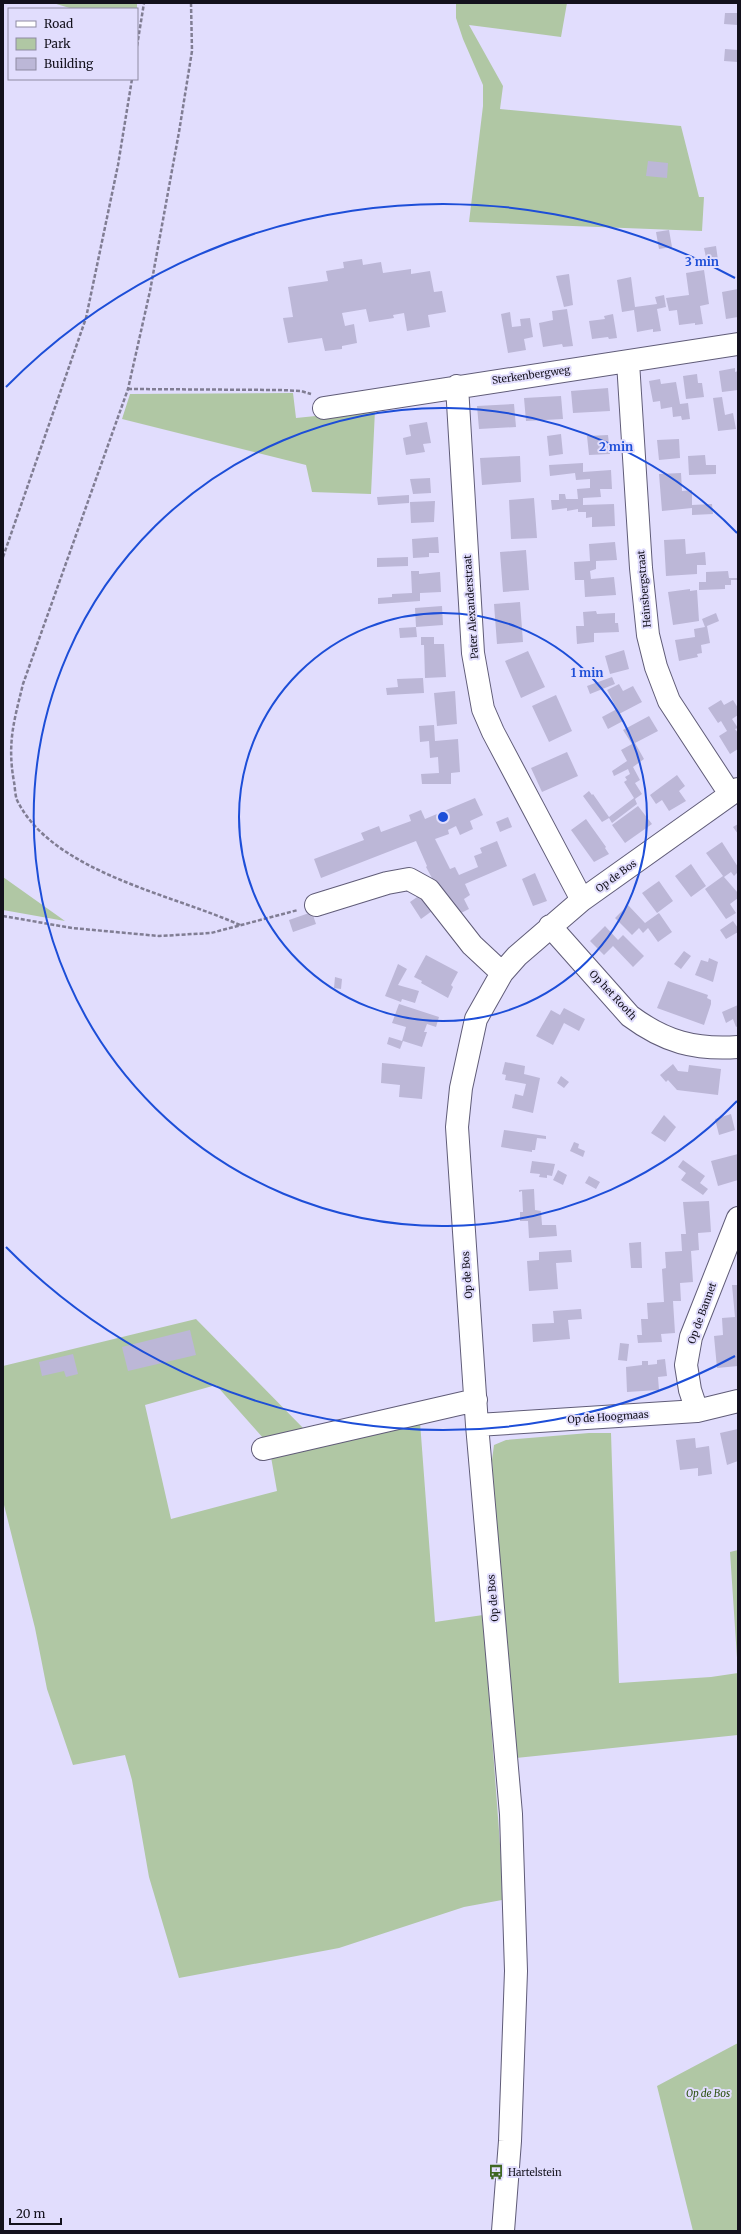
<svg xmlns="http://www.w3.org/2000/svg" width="741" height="2234" font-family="Merriweather,serif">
  <rect width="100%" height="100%" fill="#e1ddfd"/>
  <!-- green -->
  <path fill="#b0c7a4" d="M53,3h84v15v-9h-64z
    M456,3h111l-6,34 -92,-12 34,61 -3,23 181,17 18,71h5l-2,34 -233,-9 14,-116v-21l-20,-46 -7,-21z
    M293,393l3,25 79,-8 -4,84 -59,-2 -6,-27 -184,-46 8,-25z
    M3,877l62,44 -62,-11z
    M196,1319l109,111 -41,9 -48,-54 -71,20 26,114 106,-28 -6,-34 149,-35 15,200 48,-7 18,243 1,42 -38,7 -125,41 -160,30 -30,-101 -17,-97 -7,-25 -52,10 -26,-76 -12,-61 -32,-127v-135z
    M589,1433h22l8,250 92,-6 27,-4 -8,-121 8,-2v185l-222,23 -22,-269 -2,-29 2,-15 12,-5z
    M738,2043v188h-45l-36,-145z"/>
  <!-- building -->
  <path fill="#bcb7d7" d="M725,13h13v12l-14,-1z
    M725,49l13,1v12l-14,-1z
    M648,161l20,2 -1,15 -21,-2z
    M669,230l3,17 -13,2 -3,-17z
    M716,246l2,14 -11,2 -3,-14z
    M362,259l1,6 18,-3 2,11 28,-4v5l19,-3 4,21 8,-1 4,21 -18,3 2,12 -23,4 -3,-18 -11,2 1,3 -25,4 -3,-13 -24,4 3,13 9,-2 3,19 -15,3v3l-17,2 -3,-13 -34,5 -5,-25 10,-1 -5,-30 40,-6 -2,-10 18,-3 -1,-6z
    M704,270l5,34 -9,2 3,18 -8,1v-2l-16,2 -2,-15 -8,1 -3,-13 23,-3 -3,-22z
    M569,274l4,31 -9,2 -8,-31z
    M631,277l4,30 22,-3 -2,-7 9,-2 2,12 -9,2 4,22 -8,1v-3l-16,3 -3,-22 -12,2 -5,-32z
    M738,289v28l-12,2 -4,-27z
    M567,309l6,37 -10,1 -1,-3 -19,3 -4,-24 14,-3 -1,-9z
    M510,312l2,15 9,-1 -1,-7 10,-1 3,19 -9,2 2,11 -18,3 -7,-39z
    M613,314l4,24 -8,1 -1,-2 -16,2 -3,-18 16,-2 -1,-3z
    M735,368v4l3,-1v19l-16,2 -3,-21z
    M697,374l1,9h4l2,14 -18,2 -3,-23z
    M660,379l1,5 15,-2 4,22 8,-1 2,16 -8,1 -1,-4 -8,1 -1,-10 -11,2 -1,-8 -7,1 -4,-21z
    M608,388l2,23 -37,2 -2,-22z
    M561,396l2,23 -37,2 -2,-23z
    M722,397l3,18 8,-2 3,16 -18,2 -5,-33z
    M514,404l2,23 -37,2 -2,-23z
    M427,422l4,21 -8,1 2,8 -19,3 -3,-17 8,-2 -2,-11z
    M561,434l2,20 -14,2 -2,-20z
    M608,435l2,19 -21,1 -2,-19z
    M679,439l1,19 -21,2 -2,-20z
    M705,455l1,10h10v9l-27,1 -1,-19z
    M520,456l1,26 -39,3 -2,-27z
    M583,463v9l28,-2 1,19h-12l1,8 -18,1v7l31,-1 1,22 -23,1v-10l-6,1v-6h-8v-3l-11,2v-3l-15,2 -1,-10h8v-6h6l1,5h12l-1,-10 13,-1v-9l-14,1 -1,-7 -25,3 -1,-11z
    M681,473l1,18 10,-1v15l20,-1 1,10 -21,1v-7l-30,3 -3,-37z
    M430,478l1,15 -18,1 -3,-15z
    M409,495v8l-31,2 -1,-8z
    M534,498l3,40 -26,1 -2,-39z
    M435,501l-1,21 -23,1 -1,-21z
    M438,537l1,16h-10v4l-16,1 -1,-19z
    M685,539l1,15 19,-2 1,13h-9v9l-31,2 -2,-36z
    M615,542l2,18 -21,1v8l-6,2 1,8 23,-2 2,18 -31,2 -1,-17h-9l-1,-18 16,-1 -1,-17z
    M526,550l3,40 -26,2 -3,-40z
    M408,557v9l-31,1v-9z
    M411,571h8v3l21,-2 1,20 -21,1v8l-42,3v-6l14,-1v-3l20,-1z
    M728,571l1,7h8v2h-6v5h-6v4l-26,1v-8h7v-10z
    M690,589v2l7,-1 2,31 -26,4 -5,-33z
    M520,602l3,40 -26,2 -3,-40z
    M442,606l1,19 -27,2 1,10 -17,1 -1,-10 17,-1 -1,-19z
    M596,611l1,3 18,-1v10h3l1,9 -25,1v9l-17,2 -1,-18h8l-1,-14z
    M716,613l3,8 -12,5 3,17 -9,2 1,8 -5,1 1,3 -19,4 -4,-21 20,-3 -1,-8 11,-2 -3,-8z
    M421,637h13v7h10l2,33 -21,1 -1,-33h-3z
    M624,650l5,19 -19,5 -5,-18z
    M528,651l17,36 -24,11 -16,-37z
    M612,677l3,7 -25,10 -3,-8z
    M423,678l1,15 -37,2 -1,-7 12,-1 -1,-8z
    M619,684l4,7 10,-5 9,16 -23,12 4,7 -15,8 -6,-12 15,-8 -10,-19z
    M455,691l2,33 -20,2 -3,-33z
    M556,695l16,36 -23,11 -17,-36z
    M721,700l3,5 9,-5 5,8v7l-6,4 6,9 -3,1 3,4v16l-8,5 -11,-18 8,-5 -6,-10 -3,2 -10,-15z
    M649,716l9,15 -23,12 9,16 -11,8 7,13 -5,3 7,11 -7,5 2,5 -25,19 -3,-5 -7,4 -19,-26 6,-5 3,4 1,-1 16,23 25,-19 -10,-16 3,-2 -2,-3 5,-3 -2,-5 -14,7 -2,-5 15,-10 -6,-11 11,-6 -9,-14z
    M434,725l1,16 23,-2 2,33 -9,1v11h-29l-1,-10 18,-1 -1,-16 -8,1 -1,-17 -9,1 -1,-16z
    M567,752l11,24 -36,16 -11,-24z
    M677,775l8,11 -6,5 7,10 -17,10 -7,-11 -6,4 -6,-9z
    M475,798l8,17 -13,6 3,8 -13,6 -4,-9 -8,4 1,4 -14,5 15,30 5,-2 4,8 19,-8 -4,-11 8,-3 -2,-5 17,-7 10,25 -42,18 5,11 -6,4 5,10 -16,8 -27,-50 1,-1 -11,-25 -95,37 -7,-19 50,-19 -3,-7 18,-7 2,6 30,-11 -2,-6 12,-5 4,9z
    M638,806l14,18 -27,19 -13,-18z
    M508,817l4,10 -12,5 -4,-10z
    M586,819l20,28 -1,1 4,6 -15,8 -23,-32z
    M738,824v10l-5,-7z
    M722,842l16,25v5l-4,4 -3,-4 -7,5 14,16v5l-8,6 6,9 -10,6 -21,-30 18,-13 -17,-23z
    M691,864l15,22 -15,11 -16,-21z
    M535,873l12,28 -14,5 -11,-27z
    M659,881l14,20 -16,12 -15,-20z
    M420,895l12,16 -11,8 -11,-17z
    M628,905l17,18 14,-10 13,19 -14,10 -10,-14 -5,5 -4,-5 -7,7 -17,-17z
    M312,912l4,12 -23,8 -4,-12z
    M733,921l5,7v4l-12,7 -6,-9z
    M605,926l13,14 5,-5 21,21 -11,11 -20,-21 -9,9 -14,-14z
    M684,951l7,5 -10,13 -7,-5z
    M426,955l32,17 -7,13 2,2 -5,11 -27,-15 1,-2 -8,-4z
    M709,958l9,4 -5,20 -18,-7 6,-15 7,2z
    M398,964l9,5 -9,16 21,6 -4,12 -13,-4 -1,3 -16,-6z
    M335,977l7,2 -1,10 -7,-1z
    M668,981l40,14 -1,3 4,2v4l-7,21 -47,-17z
    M399,1004l40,13 -3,10 -9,-3 -3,8h3l-5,15 -19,-6 -3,8 -13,-5 2,-7 13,4 4,-14 -14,-4z
    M738,1005v21l-2,1 -3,-8 -7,4 -4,-11z
    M564,1008l21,11 -6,12 -15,-8 -11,22 -17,-9 15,-26 9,5z
    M505,1062l20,4 -1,8 16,4 -7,35 -21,-5 3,-14 8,2 3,-12 -21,-4 1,-5 -4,-1z
    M382,1063l43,4 -3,32 -23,-2 1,-12 -19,-2z
    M673,1064l5,7 10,1 1,-7 32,4 -3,26 -41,-5 -9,-10 -2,2 -6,-7z
    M561,1076l8,6 -5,6 -7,-5z
    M731,1114l4,16 -16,5 -4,-16z
    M664,1115l12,12 -11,15 -14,-9z
    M504,1130l42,6v3l-9,-1 -2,12h-3v2l-31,-5z
    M574,1142l5,2 -1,4 7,3 -2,6 -13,-6z
    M738,1154v26l-20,6 -7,-25z
    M683,1160l22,16 -5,7 8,6 -5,6 -22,-15 5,-7 -8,-6z
    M532,1161l23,3 -3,12 -5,-1v3l-8,-1 1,-3 -10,-1z
    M558,1170l9,5 -4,10 -10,-5z
    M589,1176l11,6 -4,7 -11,-6z
    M534,1189l1,21 6,1 1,14h14l1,11 -28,2 -1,-17h-8v-9h3l-1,-21 -3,1v-2z
    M709,1201l2,31 -13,1 1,17 -8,1 2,31 -13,1 1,18h-8l2,32 -14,1 1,8 -24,1 -1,-8h5l-1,-16h7l-1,-16 17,-1 -2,-33 4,-1 -1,-16 17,-1 -1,-17h5l-3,-32z
    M641,1242l1,26h-11l-2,-25z
    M571,1250l1,12 -16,1 2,26 -29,2 -2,-30 12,-1v-8z
    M732,1285h6v81l-21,2 -3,-32 9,-1 -1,-17 13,-1z
    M581,1309l1,10 -14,1 2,19 -37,3 -1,-18 22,-1 -1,-12z
    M190,1330l6,25 -68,16 -6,-24z
    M620,1343l9,1 -2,17 -9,-1z
    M73,1354l5,20 -12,3 -2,-6 -22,5 -3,-14z
    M665,1359l2,17 -9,1 1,13 -32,2 -1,-25 16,-2v-4h6v4l9,-1v-4z
    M738,1429v32l-11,4 -7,-32z
    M695,1438l1,10 13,-2 3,28 -14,2v-8l-18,2 -4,-30z"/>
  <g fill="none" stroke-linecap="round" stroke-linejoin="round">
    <!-- minor casing -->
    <g stroke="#605c78" stroke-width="24">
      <path id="minor" d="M628,362l13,206 7,67 8,32 13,34 61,93
        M457,386l16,267 10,56 10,23 89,168
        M324,408l414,-64
        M316,905l71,-22 22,-4 20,11 43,55 30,28
        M550,926l80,90c35,26 65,34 108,31
        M697,1411l-7,-21 -4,-25 5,-28 47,-119
        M477,1425l220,-14 41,-10
        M263,1449l213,-49
        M503,2231l7,-90 6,-170 -5,-157 -34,-389 -17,-253 -3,-45 4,-39 15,-69 26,-46 15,-17 65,-56 156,-111"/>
    </g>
    <!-- path -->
    <path stroke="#807d93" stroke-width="2.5" stroke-dasharray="4 2" stroke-linecap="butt" d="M191,3l1,48 -13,81 -29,159 -22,98 -105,295c-9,37 -16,59 -9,98 1,5 1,13 3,18 35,72 154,94 223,125
      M137,46l7,-43
      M128,389l153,1 20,1 10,3
      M3,557l83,-239 32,-153 14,-86
      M3,916l69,12 87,8 52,-3 87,-23"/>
    <!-- minor -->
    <use href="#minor" stroke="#fff" stroke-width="22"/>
  </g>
  <!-- distance rings -->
  <g fill="none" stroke="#1d4ed8" stroke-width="2">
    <circle cx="443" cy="817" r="204"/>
    <path d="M737 1101A409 409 0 1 1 737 533"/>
    <path d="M735 1356A613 613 0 0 1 6 1247M6 387A613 613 0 0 1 735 278"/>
  </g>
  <!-- icons -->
  <defs>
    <g id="bus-bare" transform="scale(1.2)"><path d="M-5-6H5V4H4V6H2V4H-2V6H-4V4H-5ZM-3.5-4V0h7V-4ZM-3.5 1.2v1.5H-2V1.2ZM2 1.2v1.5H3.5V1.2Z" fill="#3f6722" stroke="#e1ddfd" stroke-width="2.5" paint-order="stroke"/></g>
  </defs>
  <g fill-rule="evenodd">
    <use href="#bus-bare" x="496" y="2172"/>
  </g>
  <g text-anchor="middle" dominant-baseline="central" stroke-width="4" stroke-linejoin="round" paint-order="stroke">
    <!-- street labels -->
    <g font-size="10" fill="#13111c" stroke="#e1ddfd">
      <text transform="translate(531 375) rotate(-8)">Sterkenbergweg</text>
      <text transform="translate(644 589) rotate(-95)">Heinsbergstraat</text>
      <text transform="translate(471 607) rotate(-94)">Pater Alexanderstraat</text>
      <text transform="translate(616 876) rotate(-36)">Op de Bos</text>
      <text transform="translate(613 995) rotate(47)">Op het Rooth</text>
      <text transform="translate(467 1275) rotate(-94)">Op de Bos</text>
      <text transform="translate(702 1313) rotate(-70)">Op de Bannet</text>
      <text transform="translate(608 1417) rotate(-4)">Op de Hoogmaas</text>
      <text transform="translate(493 1598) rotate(-95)">Op de Bos</text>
    </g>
    <!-- park labels -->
    <g font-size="10" font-style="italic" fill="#2b500e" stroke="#e1ddfd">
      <text x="708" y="2093">Op de Bos</text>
    </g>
    <!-- poi labels -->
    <g font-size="10" fill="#13111c" stroke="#e1ddfd" text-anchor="start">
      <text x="508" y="2172">Hartelstein</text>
    </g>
  </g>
  <circle cx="443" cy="817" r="6" fill="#1d4ed8" stroke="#e1ddfd" stroke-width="2"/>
  <g font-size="12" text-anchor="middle" font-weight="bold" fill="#1d4ed8" stroke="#e1ddfd" stroke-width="4" stroke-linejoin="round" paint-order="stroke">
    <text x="702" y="266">3 min</text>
    <text x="616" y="451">2 min</text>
    <text x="587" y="677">1 min</text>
  </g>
  <!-- border -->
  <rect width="741" height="2234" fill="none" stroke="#13111c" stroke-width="8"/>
  <!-- legend -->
  <rect x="8" y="8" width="130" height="72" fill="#e1ddfd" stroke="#8f8ba3"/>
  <rect x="16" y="21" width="20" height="6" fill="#ffffff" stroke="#8f8ba3"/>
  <text x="44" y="28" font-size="12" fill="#13111c">Road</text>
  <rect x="16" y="38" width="20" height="12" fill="#b0c7a4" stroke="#8f8ba3"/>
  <text x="44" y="48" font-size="12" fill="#13111c">Park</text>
  <rect x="16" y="58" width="20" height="12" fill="#bcb7d7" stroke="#8f8ba3"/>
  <text x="44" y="68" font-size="12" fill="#13111c">Building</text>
  <!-- scale -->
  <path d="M10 2218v6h51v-6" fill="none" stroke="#13111c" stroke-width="2"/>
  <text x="16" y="2218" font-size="12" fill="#13111c" stroke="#e1ddfd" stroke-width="3" paint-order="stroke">20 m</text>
</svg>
